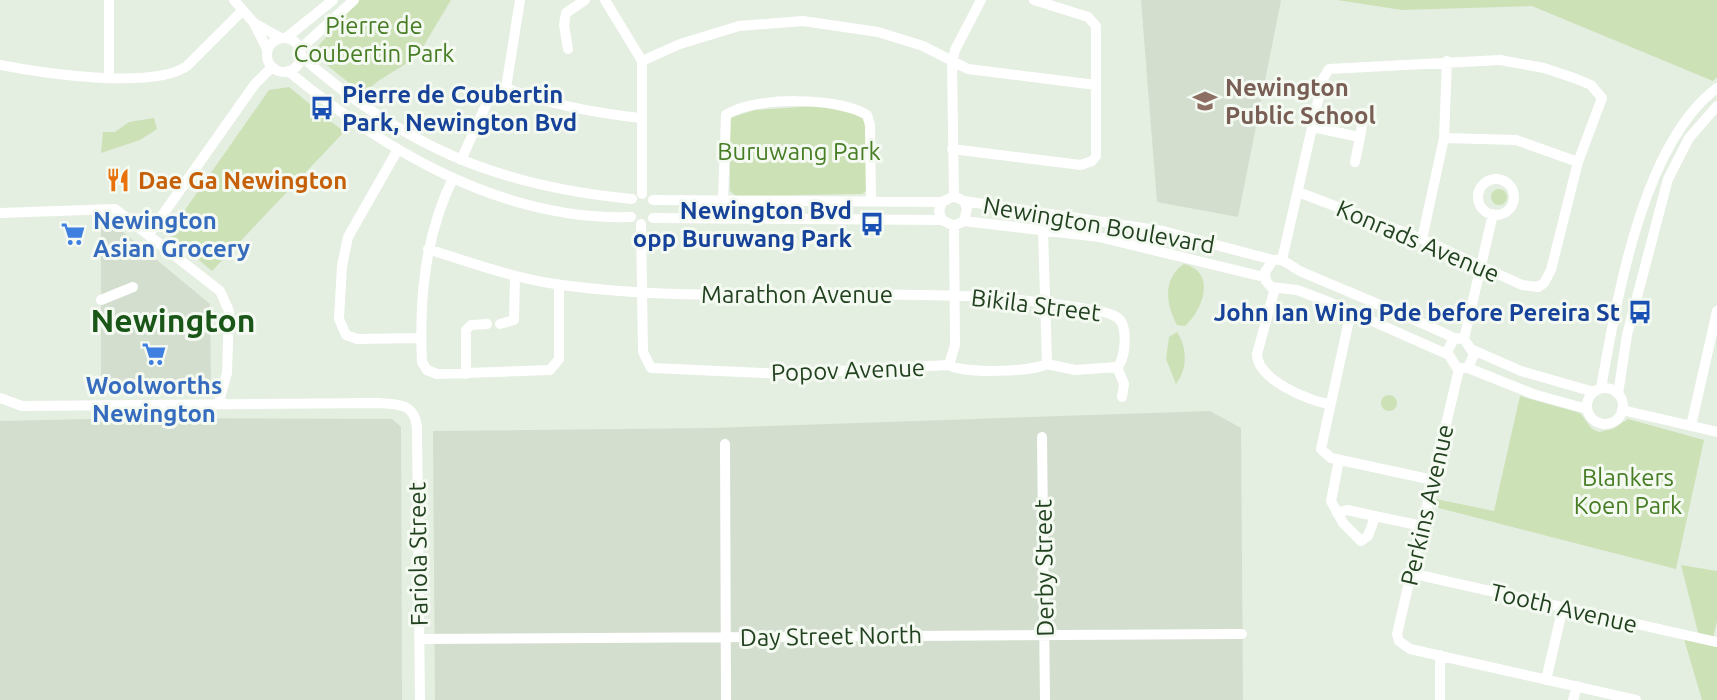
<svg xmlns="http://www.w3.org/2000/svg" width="1717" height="700" font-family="Ubuntu,sans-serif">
  <rect width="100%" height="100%" fill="#e4eee1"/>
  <!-- built -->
  <path fill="#d3decf" d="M1141,0h140l-43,217 -81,-15z
    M111,222l99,82 1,84 -110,2v-167z
    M1210,411l31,17 2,272h-808l-2,-269 279,-3z
    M134,418l258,1 9,8 1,273h-402v-279z"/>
  <!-- green -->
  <path fill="#cde1b7" d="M359,0h92l-34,57 -39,24 -15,13 -45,-36 -4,-7z
    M1337,0h380v77l-4,4 -181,-75 -130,4z
    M289,87l55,45 -132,139 -44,-37 101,-144z
    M818,106l33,6 15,7 2,70 -6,5 -126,2 -6,-5v-73l25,-8z
    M154,118l3,11 -17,11 -39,13 2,-21h12l14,-10z
    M1491 197a8 8 0 1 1 16 0a8 8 0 1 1-16 0Z
    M1184,264c33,8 19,46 1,62l-8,-1c-11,-21 -15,-46 7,-61z
    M1177,332c11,16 10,38 -1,52l-10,-25 3,-22z
    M1381 403a8 8 0 1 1 16 0a8 8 0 1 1-16 0Z
    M1520,396l60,17 12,16 7,3 14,-3 15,-10 76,21 -28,129 -241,-62 1,-8 58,12z
    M1681,565l36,6v50l-4,17 -14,-2z
    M1684,639l33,7v54h-15z"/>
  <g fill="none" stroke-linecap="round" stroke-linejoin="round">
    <!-- minor -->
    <path stroke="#fff" stroke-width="10" d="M234,0l20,23 13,26
      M605,0l37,61v133
      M254,23l27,15
      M267 55a17 17 0 1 1 34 0a17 17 0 1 1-34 0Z
      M286,38l47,-38
      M300,49l54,-49
      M568,49l-4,-24 2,-12 19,-13
      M301,56c102,90 195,130 331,143
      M642,61l38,-17 59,-18 64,-5 75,11 45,14 45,23 128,16
      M0,65c40,8 153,25 187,1l56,-56
      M288,71c96,79 213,150 343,146
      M109,77v-77
      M506,88c45,17 88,25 135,30
      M1312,127l48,10 -5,25
      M1360,137l4,-24
      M1444,138l72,2 62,22
      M952,149l129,16 11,-4 4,-5v-130l-8,-9 -54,-17
      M397,151l-49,86 -6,29 -3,53 7,16 11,4 64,-1
      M461,160l30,-66 15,-6 14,-88
      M453,178c-28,58 -34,120 -31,184l5,8 10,4 113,-4 9,-11v-74
      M1478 197a18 18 0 1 1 36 0a18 18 0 1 1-36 0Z
      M954,196l-2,-133 3,-13 26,-50
      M653,200l289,2
      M723,200l3,-85c28,-19 113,-18 141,0l3,10 1,76
      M964,201l3,7 -3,13 -10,5 -12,-6 -3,-9 3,-9 12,-6 10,5 199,30 110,29c13,-2 19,8 29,12 51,22 102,42 152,66l10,1 10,15 -6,14
      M0,213l115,-4 105,82 9,20 -2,62 -7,24 2,7
      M653,218l289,2
      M964,221l135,16 165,40
      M641,224l2,128 8,16 133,6 165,-9c14,9 83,7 98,-1
      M1043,229l4,135 28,6 42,-3
      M149,234l106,-150 17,-17
      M1422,239l22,-101 3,-77
      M428,249c44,14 88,30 134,36 176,24 355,-7 531,25 8,2 18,2 25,8 10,8 8,41 -1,49
      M1273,260l-8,12 1,9 5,6 26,3 32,12 120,53
      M1282,260l41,-181 6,-10 171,-9 44,8 30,10 17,7 11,13 -24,64 -27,108 -7,13 -6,4 -16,-2 -100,-46 -124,-47
      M1275,288l-18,66c0,25 51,47 72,50
      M101,300l32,-13
      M1351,311l-30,138 10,9 102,22
      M500,324l14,-4 1,-44
      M1454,338l-7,14 10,16h11l65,26 54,15
      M1464,339l29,-125
      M1473,350l48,21 73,21
      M949,365l6,-20 -1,-119
      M1117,367l7,17 -2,13
      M1459,369l-62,265 2,7 11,8 226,51
      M466,374v-44l5,-5 16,-1
      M1601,388c16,-89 41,-244 116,-300
      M1587 406a18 18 0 1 1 36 0a18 18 0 1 1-36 0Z
      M1618,394l9,-59 41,-156 21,-41 28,-32
      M0,398l22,8 355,-3c21,1 38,0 40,25l3,272
      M1622,410l95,22
      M1691,426l26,-115
      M1042,437l3,263
      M725,444l1,256
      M1339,460l-8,41 12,22 18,18 7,-5 7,-19
      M1337,513l10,-3 75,16
      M1410,573l307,69
      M419,639l823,-5
      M1440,655v45
      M1546,680l17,-73
      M1573,700l4,-14"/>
  </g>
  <!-- icons -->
  <defs>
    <g id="school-bare" transform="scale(1.89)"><path d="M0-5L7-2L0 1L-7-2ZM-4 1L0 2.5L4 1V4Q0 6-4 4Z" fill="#8d6e63" stroke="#f4faf2" stroke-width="2.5" paint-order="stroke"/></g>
    <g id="bus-bare" transform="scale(1.89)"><path d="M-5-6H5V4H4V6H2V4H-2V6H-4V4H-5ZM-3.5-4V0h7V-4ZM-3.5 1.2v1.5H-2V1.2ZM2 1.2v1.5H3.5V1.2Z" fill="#1a4fb4" stroke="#f4faf2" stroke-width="2.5" paint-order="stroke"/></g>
    <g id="restaurant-bare" transform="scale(1.89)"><path d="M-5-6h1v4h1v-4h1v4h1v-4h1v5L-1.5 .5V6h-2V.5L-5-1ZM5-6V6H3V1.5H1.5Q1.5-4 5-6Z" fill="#e8710a" stroke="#f4faf2" stroke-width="2.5" paint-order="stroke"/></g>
    <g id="supermarket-bare" transform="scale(1.89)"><path d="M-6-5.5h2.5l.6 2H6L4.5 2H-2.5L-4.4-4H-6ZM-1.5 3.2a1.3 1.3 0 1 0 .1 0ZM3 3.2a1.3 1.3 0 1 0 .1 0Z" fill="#3f7fe0" stroke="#f4faf2" stroke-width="2.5" paint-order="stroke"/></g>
  </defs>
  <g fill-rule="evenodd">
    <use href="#school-bare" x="1205" y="101"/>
    <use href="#bus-bare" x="322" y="108"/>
    <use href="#restaurant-bare" x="118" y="180"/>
    <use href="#bus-bare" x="872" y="224"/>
    <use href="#supermarket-bare" x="73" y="234"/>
    <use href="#bus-bare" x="1640" y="312"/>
    <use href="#supermarket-bare" x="154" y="354"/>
  </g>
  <g text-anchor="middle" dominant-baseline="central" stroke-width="6" stroke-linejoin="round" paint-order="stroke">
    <!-- park labels -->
    <g font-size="24" fill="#477d24" stroke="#f4faf2">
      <text x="374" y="25">Pierre de<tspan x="374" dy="28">Coubertin Park</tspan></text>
      <text x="799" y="151">Buruwang Park</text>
      <text x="1628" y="477">Blankers<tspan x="1628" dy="28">Koen Park</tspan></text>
    </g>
    <!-- education labels -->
    <g font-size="24" font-weight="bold" fill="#785e54" stroke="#f4faf2" text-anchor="start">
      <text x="1225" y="87">Newington<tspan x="1225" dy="28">Public School</tspan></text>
    </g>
    <!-- transit labels -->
    <g font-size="24" font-weight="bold" fill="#164399" stroke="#f4faf2" text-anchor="end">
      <text x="342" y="94" text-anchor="start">Pierre de Coubertin<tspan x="342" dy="28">Park, Newington Bvd</tspan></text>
      <text x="852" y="210">Newington Bvd<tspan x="852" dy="28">opp Buruwang Park</tspan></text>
      <text x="1620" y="312">John Ian Wing Pde before Pereira St</text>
    </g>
    <!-- food labels -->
    <g font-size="24" font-weight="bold" fill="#c56008" stroke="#f4faf2" text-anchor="start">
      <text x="138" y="180">Dae Ga Newington</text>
    </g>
    <!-- shop labels -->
    <g font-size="24" font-weight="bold" fill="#366cbe" stroke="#f4faf2" text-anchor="start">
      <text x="93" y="220">Newington<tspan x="93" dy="28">Asian Grocery</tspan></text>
      <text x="154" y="385" text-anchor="middle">Woolworths<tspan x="154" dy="28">Newington</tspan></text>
    </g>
    <!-- street labels -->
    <g font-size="24" fill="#21411f" stroke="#f4faf2">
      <text transform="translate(1099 225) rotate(10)">Newington Boulevard</text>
      <text transform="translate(1418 241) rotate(23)">Konrads Avenue</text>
      <text x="797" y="294">Marathon Avenue</text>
      <text transform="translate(1036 305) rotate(7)">Bikila Street</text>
      <text transform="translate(848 370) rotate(-2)">Popov Avenue</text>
      <text transform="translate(1427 505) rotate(-77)">Perkins Avenue</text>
      <text transform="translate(418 554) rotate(-91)">Fariola Street</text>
      <text transform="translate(1044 568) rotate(-91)">Derby Street</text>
      <text transform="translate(1564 608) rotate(13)">Tooth Avenue</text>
      <text transform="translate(831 636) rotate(-1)">Day Street North</text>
    </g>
    <!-- district labels -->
    <g font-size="32" font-weight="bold" fill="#1a5618" stroke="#f4faf2">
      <text x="173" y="320">Newington</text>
    </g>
  </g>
</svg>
